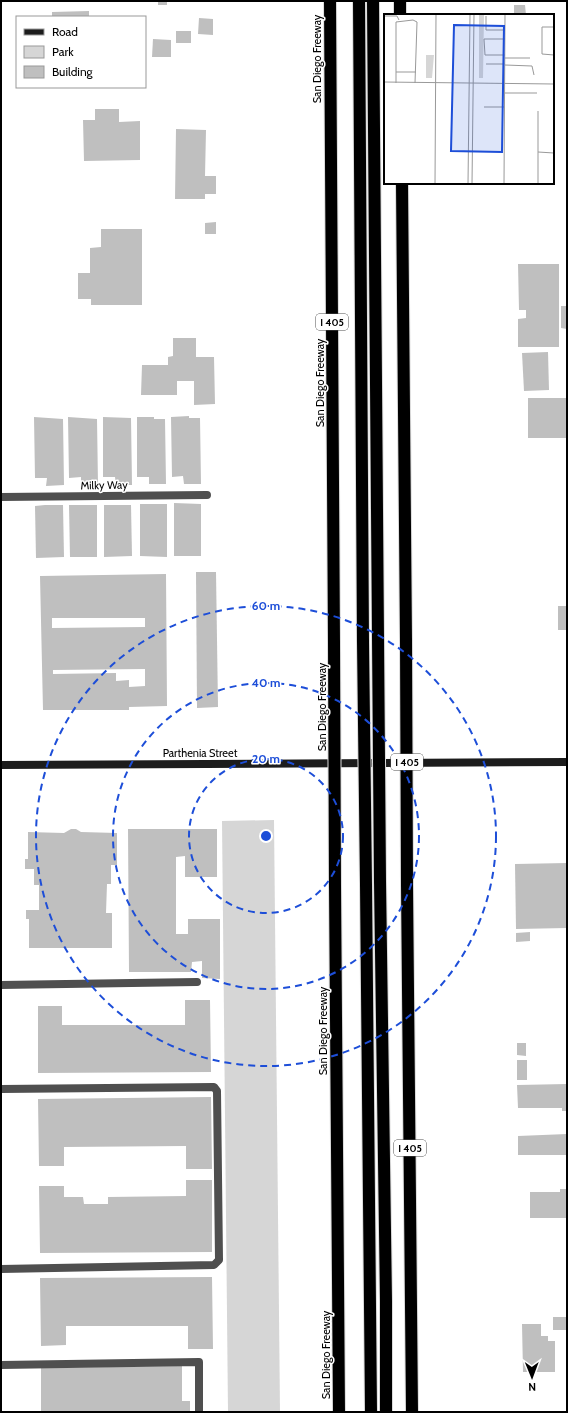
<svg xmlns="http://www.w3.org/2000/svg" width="568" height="1413" font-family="Cabin,sans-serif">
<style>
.green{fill:#d6d6d6}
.building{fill:#bfbfbf;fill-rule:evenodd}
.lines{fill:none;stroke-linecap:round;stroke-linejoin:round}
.highway-casing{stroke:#dbdbdb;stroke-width:14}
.lane{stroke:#4f4f4f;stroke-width:8}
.secondary{stroke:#1c1c1c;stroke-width:8}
.highway{stroke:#000;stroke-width:12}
.highway-bridge-casing{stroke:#dbdbdb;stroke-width:14;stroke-linecap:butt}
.highway-bridge{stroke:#000;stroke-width:12}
.ring{fill:none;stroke:#1d4ed8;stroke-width:2;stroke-dasharray:7 5}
.labels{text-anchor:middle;stroke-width:3;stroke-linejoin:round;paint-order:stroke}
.shield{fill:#fff;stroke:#4c4c4c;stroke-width:1}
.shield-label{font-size:10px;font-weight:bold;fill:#000}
.street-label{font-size:11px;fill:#000;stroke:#fff}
.inset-road{fill:none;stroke:#999;stroke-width:1}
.view{fill:#1d4ed8;fill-opacity:0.15;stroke:#1d4ed8;stroke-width:2}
.inset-edge{fill:none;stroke:#000;stroke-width:2}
.centre{fill:#1d4ed8;stroke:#fff;stroke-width:2}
.ring-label{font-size:12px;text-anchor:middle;font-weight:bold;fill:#1d4ed8;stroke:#fff;stroke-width:3;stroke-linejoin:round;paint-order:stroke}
</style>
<rect width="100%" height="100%" fill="#fff"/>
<path class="green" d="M 274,820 L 280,1412 L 228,1412 L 222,821 Z"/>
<g class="building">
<rect x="158" y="1" width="9" height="4"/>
<path d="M 514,5 L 525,5 L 526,15 L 514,15 Z"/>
<path d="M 89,11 L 89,17 L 52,17 L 52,12 Z"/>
<path d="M 199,18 L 213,19 L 213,35 L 198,34 Z"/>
<rect x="176" y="31" width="15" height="12"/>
<path d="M 153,39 L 171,40 L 171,57 L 152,57 Z"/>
<path d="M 95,109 L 119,109 L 119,122 L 140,121 L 140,160 L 84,161 L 83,120 L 95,120 Z"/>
<path d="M 176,129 L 206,130 L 205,176 L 216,176 L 216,194 L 205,194 L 205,199 L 175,199 Z"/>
<path d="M 216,222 L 216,234 L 205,234 L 205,223 Z"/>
<path d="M 101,229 L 142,229 L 142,305 L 91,305 L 91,299 L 78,299 L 78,273 L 90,273 L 90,248 L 101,247 Z"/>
<path d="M 518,264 L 559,264 L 559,347 L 518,347 L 518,319 L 526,318 L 526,310 L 519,310 Z"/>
<path d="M 561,306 L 567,306 L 567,329 L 561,328 Z"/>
<path d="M 173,338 L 196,338 L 196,357 L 214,357 L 215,404 L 194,405 L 194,381 L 177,381 L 177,395 L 141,395 L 142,365 L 168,365 L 168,357 L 173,356 Z"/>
<path d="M 548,352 L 549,390 L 524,391 L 522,353 Z"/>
<rect x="528" y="398" width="39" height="40"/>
<path d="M 189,416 L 189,418 L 200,418 L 201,484 L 184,484 L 183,476 L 172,477 L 171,417 Z"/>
<path d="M 34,417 L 63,419 L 64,485 L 46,486 L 47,478 L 35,478 Z"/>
<path d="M 68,417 L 97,419 L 98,485 L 81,485 L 81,477 L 69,478 Z"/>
<path d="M 103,417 L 131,418 L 132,485 L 116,485 L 115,477 L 103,477 Z"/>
<path d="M 137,417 L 154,417 L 154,419 L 165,419 L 166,484 L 149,484 L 149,477 L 137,477 Z"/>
<path d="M 174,503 L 201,504 L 201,556 L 174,556 Z"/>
<path d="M 140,504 L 167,504 L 167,557 L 140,556 Z"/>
<path d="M 45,505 L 63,505 L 64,557 L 36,558 L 35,506 Z"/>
<path d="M 69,505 L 97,505 L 97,557 L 70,557 Z"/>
<path d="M 104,505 L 131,505 L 132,556 L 104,557 Z"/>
<path d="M 196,572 L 216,572 L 218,707 L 197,708 Z"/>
<path d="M 166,574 L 167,706 L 129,707 L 129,710 L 43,710 L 40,576 ZM 52,618 L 145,618 L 145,627 L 52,628 ZM 145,669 L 145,686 L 129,687 L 129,680 L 116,681 L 116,673 L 53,674 L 53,670 Z"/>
<rect x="558" y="606" width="9" height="24"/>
<path d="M 71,829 L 76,829 L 81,832 L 117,833 L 117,865 L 111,865 L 111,884 L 107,884 L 106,913 L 112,913 L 112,948 L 29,948 L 29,919 L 26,919 L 26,910 L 39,910 L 39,885 L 34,885 L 34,869 L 25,869 L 25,859 L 28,859 L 28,832 L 64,833 Z"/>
<path d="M 128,829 L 217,829 L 217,877 L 185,877 L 185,856 L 176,857 L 176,934 L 188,934 L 188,919 L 220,919 L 220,979 L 202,978 L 202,961 L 192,962 L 191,972 L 129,972 Z"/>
<path d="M 567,863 L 567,928 L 516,929 L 515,864 Z"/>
<path d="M 530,932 L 530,941 L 516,942 L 516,933 Z"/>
<path d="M 185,1000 L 210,1000 L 211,1072 L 38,1073 L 38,1006 L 62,1006 L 62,1025 L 185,1025 Z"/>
<path d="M 517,1043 L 526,1043 L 526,1056 L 517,1055 Z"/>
<rect x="517" y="1060" width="10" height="20"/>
<path d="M 567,1084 L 567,1111 L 562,1111 L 562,1108 L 518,1108 L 517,1085 Z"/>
<path d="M 211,1097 L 212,1169 L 186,1169 L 186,1146 L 64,1147 L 64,1166 L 39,1166 L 38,1099 Z"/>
<path d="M 567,1134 L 567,1155 L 518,1155 L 518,1136 Z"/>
<path d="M 186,1180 L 212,1180 L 212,1252 L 40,1253 L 39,1186 L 64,1186 L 64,1197 L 83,1197 L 84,1204 L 108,1204 L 108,1197 L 186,1196 Z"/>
<path d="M 560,1189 L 566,1189 L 567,1191 L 567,1218 L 530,1218 L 530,1192 L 560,1192 Z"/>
<path d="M 212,1277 L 213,1349 L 188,1349 L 188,1326 L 66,1326 L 66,1345 L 41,1346 L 40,1278 Z"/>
<rect x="553" y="1317" width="14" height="13"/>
<path d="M 522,1324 L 541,1324 L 541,1336 L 548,1336 L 548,1341 L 555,1341 L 555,1372 L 523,1372 Z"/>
<path d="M 182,1366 L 182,1401 L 190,1401 L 190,1412 L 41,1412 L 41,1368 Z"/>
</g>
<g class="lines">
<g class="highway-casing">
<g id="highway">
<path d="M 330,1 L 334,643"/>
<path d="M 359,1 L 363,642"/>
<path d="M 373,1 L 378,637"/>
<path d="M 400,1 L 400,15"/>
<path d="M 402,183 L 406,641"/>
<path d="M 380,881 L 386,1301 L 386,1412"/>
<path d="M 366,884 L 371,1412"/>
<path d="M 407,884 L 412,1412"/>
<path d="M 335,885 L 339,1412"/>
</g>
</g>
<g class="lane">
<path d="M 1,497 L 207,495"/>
<path d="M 1,985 L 197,982"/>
<path d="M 1,1089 L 214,1087 L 217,1091 L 219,1260 L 214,1265 L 1,1269"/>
<path d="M 1,1365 L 199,1362 L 199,1412"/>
</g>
<path class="secondary" d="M 1,765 L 567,762"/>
<use href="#highway" class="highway"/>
<g class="highway-bridge-casing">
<g id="highway-bridge">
<path d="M 378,637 L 380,881"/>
<path d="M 406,641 L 407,884"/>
<path d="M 363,642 L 366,884"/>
<path d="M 334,643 L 335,885"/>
</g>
</g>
<use href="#highway-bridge" class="highway-bridge"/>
</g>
<g class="ring">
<circle cx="266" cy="836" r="77"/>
<circle cx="266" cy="836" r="153"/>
<circle cx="266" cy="836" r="230"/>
</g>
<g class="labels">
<g class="shield">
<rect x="316" y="314" width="32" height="16" rx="3"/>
<rect x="391" y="754" width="32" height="16" rx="3"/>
<rect x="394" y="1140" width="32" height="16" rx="3"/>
</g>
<g class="shield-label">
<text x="332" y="326">I 405</text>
<text x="407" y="766">I 405</text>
<text x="410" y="1152">I 405</text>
</g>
<g class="street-label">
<text transform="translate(317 59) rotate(-90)" y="4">San Diego Freeway</text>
<text transform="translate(320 383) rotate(-90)" y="4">San Diego Freeway</text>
<text transform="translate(104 485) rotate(-1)" y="4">Milky Way</text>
<text transform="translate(322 707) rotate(-90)" y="4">San Diego Freeway</text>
<text x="200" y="757">Parthenia Street</text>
<text transform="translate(323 1031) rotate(-90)" y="4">San Diego Freeway</text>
<text transform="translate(326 1355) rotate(-90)" y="4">San Diego Freeway</text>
</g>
</g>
<g transform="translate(384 14)">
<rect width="170" height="170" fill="#fff"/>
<path d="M 95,0 L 100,0 L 99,64 L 95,64 ZM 42,41 L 50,41 L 48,64 L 42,64 Z" fill="#d6d6d6"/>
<path class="inset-road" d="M 0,2 L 13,2 L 15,6M 102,2 L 102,16 L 121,16M 170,13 L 158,13 L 158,40 L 170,41M 121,41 L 101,41 L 100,25 L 121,25M 121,44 L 146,44M 102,50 L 121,50M 121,51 L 148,52 L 150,61M 12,58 L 32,58M 0,68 L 170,70M 12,69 L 12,8 L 29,6 L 33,8 L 31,69M 120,79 L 153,79M 100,93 L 120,93M 154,138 L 170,139M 51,170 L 52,0M 84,170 L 86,0M 88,170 L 90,0M 120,170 L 121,0M 154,170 L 154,97"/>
<path class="view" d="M 70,11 L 120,12 L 118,138 L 67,137 Z"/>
<rect width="170" height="170" class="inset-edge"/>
</g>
<circle cx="266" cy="836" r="6" class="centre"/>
<g class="ring-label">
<text x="266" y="610">60 m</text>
<text x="266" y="687">40 m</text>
<text x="266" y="763">20 m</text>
</g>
<rect width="568" height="1413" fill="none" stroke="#000000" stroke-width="4"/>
<rect x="16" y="16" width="130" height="72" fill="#ffffff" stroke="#999999"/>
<rect x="24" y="29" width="20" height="6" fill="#1c1c1c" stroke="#999999"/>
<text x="52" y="36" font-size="12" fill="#000000">Road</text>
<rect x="24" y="46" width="20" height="12" fill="#d6d6d6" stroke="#999999"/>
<text x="52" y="56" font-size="12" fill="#000000">Park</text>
<rect x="24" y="66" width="20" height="12" fill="#bfbfbf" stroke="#999999"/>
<text x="52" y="76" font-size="12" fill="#000000">Building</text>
<g transform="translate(532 1377) rotate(179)" stroke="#ffffff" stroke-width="3" paint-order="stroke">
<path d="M0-3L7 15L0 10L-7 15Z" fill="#000000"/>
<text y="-6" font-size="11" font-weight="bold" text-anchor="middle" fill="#000000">N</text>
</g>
</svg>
